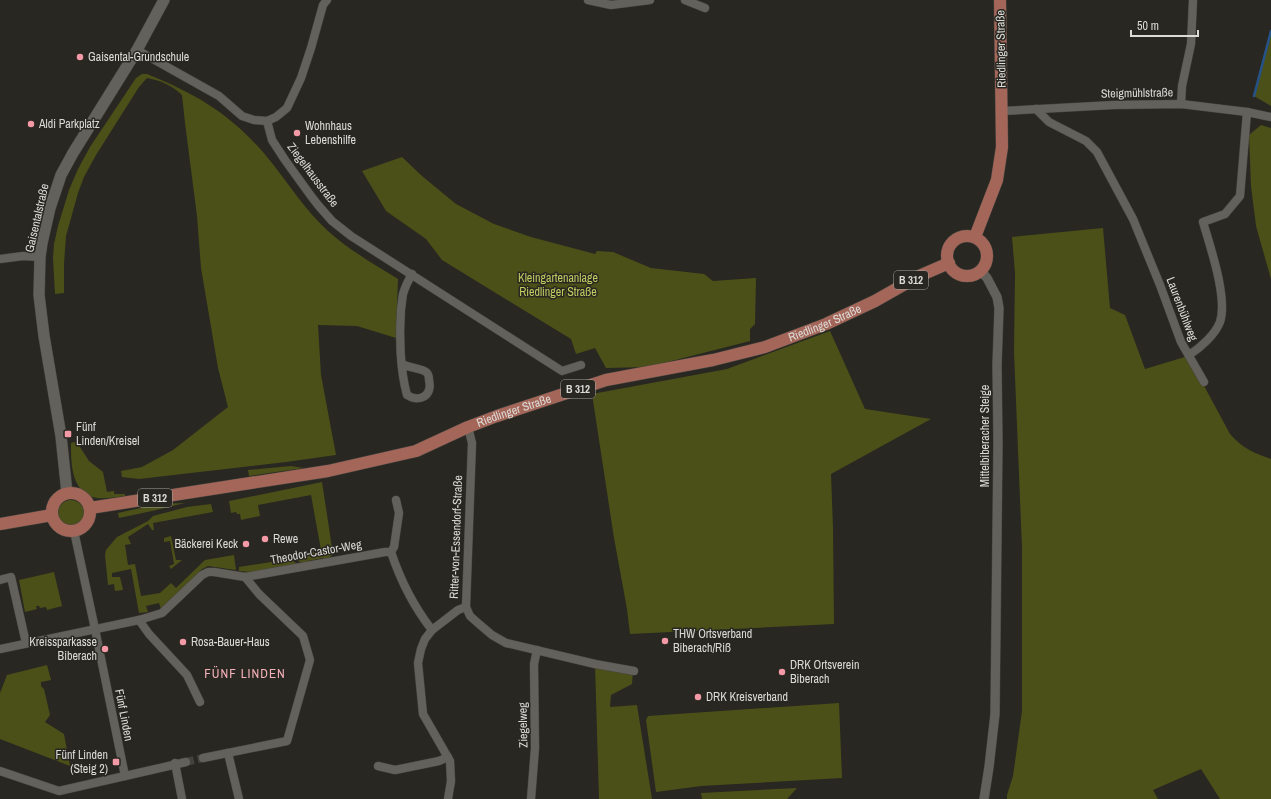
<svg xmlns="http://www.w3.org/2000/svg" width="1271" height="799" font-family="'Archivo Narrow',sans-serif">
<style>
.green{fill:#4b5018}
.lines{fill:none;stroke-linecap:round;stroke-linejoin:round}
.stream{stroke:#255288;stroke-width:2.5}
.minor-tunnel{stroke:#43423c;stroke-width:8;stroke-dasharray:8 4;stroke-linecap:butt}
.minor-casing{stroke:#464540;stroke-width:9}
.tertiary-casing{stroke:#464540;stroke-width:10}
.secondary-casing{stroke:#464540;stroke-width:12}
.primary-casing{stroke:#464540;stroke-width:13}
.minor{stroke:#63615b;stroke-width:8}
.tertiary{stroke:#63615b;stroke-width:9}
.secondary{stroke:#63615b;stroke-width:11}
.primary{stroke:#a46659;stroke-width:12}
.poi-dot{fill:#f49aa7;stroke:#282721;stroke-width:1.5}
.labels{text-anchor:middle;stroke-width:3;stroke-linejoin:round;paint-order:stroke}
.shield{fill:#282721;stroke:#a6a5a1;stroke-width:1}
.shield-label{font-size:11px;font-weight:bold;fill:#dcdbd8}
.street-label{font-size:12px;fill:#dcdbd8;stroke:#282721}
.poi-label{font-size:12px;fill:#dcdbd8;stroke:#282721;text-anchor:start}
.park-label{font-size:12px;fill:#c2cc61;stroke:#282721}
.neighbourhood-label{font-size:13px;letter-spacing:1px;fill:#f5b1b9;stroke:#282721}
</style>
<rect width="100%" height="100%" fill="#282721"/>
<g class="green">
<path d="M 1271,31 L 1271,106 L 1254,96 Z"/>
<path d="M 142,74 L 147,74 C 201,96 235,117 272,163 C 290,186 306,211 328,231 C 349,250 374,264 398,279 L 396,338 L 357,326 L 318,325 L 321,375 L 336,455 L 286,462 L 139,479 L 122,477 L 121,471 L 142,467 L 173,450 L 228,407 L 218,368 L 201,268 L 197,216 L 185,123 L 182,95 C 171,85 162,81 147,78 L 139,87 L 96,155 L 84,177 L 78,193 L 66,236 L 64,264 L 64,293 L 55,294 L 53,258 L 54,244 L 58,226 L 69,190 L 78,169 L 90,147 L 136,78 Z"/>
<path d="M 1261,125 L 1271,128 L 1271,279 L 1256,226 L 1251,186 L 1249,135 Z"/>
<path d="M 402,157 L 422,176 L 456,204 L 494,224 L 531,237 L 595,254 L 597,251 L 613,252 L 651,268 L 704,274 L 713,281 L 756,278 L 755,324 L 750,329 L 750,341 L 648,367 L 606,368 L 595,348 L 576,354 L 571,339 L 442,260 L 426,239 L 386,211 L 362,171 Z"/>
<path d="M 1103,228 L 1110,308 L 1125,315 L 1145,369 L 1188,356 L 1230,434 C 1242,448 1254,453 1271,459 L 1271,799 L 1220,799 L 1201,769 L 1153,790 L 1158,799 L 1007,799 L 1007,795 L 1013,776 L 1022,711 L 1022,548 L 1014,352 L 1015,273 L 1012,237 Z"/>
<path d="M 830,331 L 865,409 L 931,419 L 831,474 L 833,528 L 834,624 L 630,634 L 627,609 L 614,538 L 592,394 L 727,369 Z"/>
<path d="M 74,442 L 78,444 L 89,461 L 103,472 L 107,492 L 114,491 L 114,494 L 125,494 L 125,496 C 116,497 106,499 97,498 C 71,494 71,463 71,443 Z"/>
<path d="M 291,466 L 304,468 L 249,476 L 248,470 Z"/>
<path d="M 322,482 L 333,554 L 326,561 L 324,561 L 323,558 L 308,561 L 307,564 L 303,564 L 291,556 L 321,550 L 311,495 L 258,505 L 260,516 L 241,520 L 240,514 L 237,514 L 236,512 L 231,513 L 229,501 Z"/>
<circle cx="71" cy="513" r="13"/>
<path d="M 185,503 L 152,511 L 119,518 L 118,513 L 158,504 Z"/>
<path d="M 211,504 L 213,512 L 153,523 L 154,530 L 152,530 L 148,524 L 128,537 L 131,544 L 125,545 L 128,565 L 135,564 L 141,596 L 160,593 L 171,583 L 176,588 L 205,560 L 234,555 L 236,570 L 208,566 L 202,569 L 161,609 L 159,603 L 146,606 L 148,612 L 139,613 L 131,569 L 112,573 L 112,577 L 120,577 L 123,590 L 115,591 L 114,584 L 108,585 L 105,555 L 106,550 L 117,537 L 148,521 L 153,516 L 187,507 Z"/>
<path d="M 171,536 L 176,560 L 182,560 L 171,569 L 169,566 L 174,564 L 170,541 L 164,542 L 164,538 Z"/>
<path d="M 290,559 L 296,563 L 295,565 L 250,572 L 239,571 L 239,567 Z"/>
<path d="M 54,572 L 62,606 L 47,610 L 46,607 L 40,608 L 39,606 L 36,606 L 37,609 L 25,612 L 19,580 Z"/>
<path d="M 595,664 L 633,671 L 632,684 L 611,695 L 610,707 L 637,705 L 652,799 L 599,799 Z"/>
<path d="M 47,665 L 51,680 L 41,682 L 41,686 L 44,689 L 50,715 L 45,722 L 64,734 L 70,766 L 0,739 L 0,693 L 7,675 Z"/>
<path d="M 839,703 L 842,778 L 701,786 L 656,792 L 646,720 L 648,716 Z"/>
<path d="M 797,788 L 787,799 L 702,799 L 701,793 Z"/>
</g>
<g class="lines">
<path class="stream" d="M 1254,96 L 1271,31"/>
<path class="minor-tunnel" d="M 186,762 L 203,758"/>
<g class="minor-casing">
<g id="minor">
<path d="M 588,0 L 611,5 L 650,0"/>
<path d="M 685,0 L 705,8"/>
<path d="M 137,50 L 219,96 L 242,116 L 254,120 L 267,121 L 276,117 L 287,108 L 301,78 L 311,48 L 323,5 L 327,0"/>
<path d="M 1181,104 L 1182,86 L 1191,44 L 1193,0"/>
<path d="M 1036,109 L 1049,122 L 1086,141 L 1097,152 L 1133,219 L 1160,285 L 1181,342 L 1204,382"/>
<path d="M 1002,111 L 1114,105 L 1181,104 L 1247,112 L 1271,117"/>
<path d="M 267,121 L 272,140 L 285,160 L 311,196 L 318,205 L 332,221 L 351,236 L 562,371 L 581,365"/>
<path d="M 0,259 L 23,256 L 40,257"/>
<path d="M 1189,355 C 1200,348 1215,335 1220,322 C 1228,298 1210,246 1203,222 L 1225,214 L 1240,196 L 1247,112"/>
<path d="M 402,364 C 409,368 421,368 426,372 C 429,374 429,377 429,380 C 433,396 419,403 407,395 C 400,370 399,335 401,309 C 402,304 402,299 403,294 C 405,287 408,281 412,274"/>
<path d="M 468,427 L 472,443 L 466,607 L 470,616 L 479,624 L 492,635 L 506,643 L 595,664 L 634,671"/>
<path d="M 391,552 L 394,547 L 399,513 L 396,500"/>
<path d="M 245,577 L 385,552 L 391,552 C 400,579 414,607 432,630"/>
<path d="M 0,580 L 11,577 L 26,643"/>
<path d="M 139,620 L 149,634 L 187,675 L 200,702"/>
<path d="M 0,649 L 139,620 L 162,613 L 202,575 L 208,572 L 214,572 L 245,577 L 259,594 L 303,636 L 310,660 L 287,741 L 203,758"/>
<path d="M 228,753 L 239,799"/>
<path d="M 175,763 L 182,799"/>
<path d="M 378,766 L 395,770 L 439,761 L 448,757"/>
<path d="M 0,771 L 59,791 L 125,776 L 95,629 L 74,531"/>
<path d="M 125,776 L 186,762"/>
<path d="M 448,799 L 451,781 L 450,761 L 423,714 L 418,663 L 421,649 L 425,639 L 432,630 L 458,610 L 466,607"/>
<path d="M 531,799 L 535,748 L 534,664 L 537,650"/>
</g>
</g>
<g class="tertiary-casing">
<path id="tertiary" d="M 981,271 L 987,278 L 997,297 L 999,308 L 997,365 L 998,443 L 995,714 L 989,767 L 984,799"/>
</g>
<g class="secondary-casing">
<path id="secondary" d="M 67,493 L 61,436 L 44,336 L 39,295 L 40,257 L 42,243 L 50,208 L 61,175 L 73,153 L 137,50 L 164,0"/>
</g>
<g class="primary-casing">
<g id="primary">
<circle cx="967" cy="256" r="20"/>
<path d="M 975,237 L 997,180 L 1002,147 L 1000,0"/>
<circle cx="71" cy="512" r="19"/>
<path id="s1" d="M 90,508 L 328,471 L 416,451 L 468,427 L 497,416 L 606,380 L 713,360 L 765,347 L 826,324 L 875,301 L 919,276 L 949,263"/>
<path d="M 0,524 L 52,515"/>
</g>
</g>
<use href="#minor" class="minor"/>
<use href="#tertiary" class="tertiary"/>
<use href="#secondary" class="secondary"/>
<use href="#primary" class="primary"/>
</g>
<g class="poi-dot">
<circle cx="80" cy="57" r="4"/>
<circle cx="31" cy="124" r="4"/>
<circle cx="297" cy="133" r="4"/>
<rect x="64" y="430" width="8" height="8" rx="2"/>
<circle cx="265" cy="539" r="4"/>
<circle cx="246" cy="544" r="4"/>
<circle cx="665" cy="641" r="4"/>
<circle cx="183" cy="642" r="4"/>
<circle cx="105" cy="649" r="4"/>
<circle cx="782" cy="672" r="4"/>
<circle cx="698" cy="697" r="4"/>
<rect x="112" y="758" width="8" height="8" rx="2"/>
</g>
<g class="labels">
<g class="shield">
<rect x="894" y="271" width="34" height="18" rx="3"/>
<rect x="561" y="380" width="34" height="18" rx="3"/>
<rect x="138" y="489" width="34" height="18" rx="3"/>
</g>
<g class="shield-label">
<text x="911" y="284">B 312</text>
<text x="578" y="393">B 312</text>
<text x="155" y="502">B 312</text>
</g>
<g class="street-label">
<text transform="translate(1001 49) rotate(-91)" y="4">Riedlinger Straße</text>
<text transform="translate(1137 93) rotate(-1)" y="4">Steigmühlstraße</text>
<text transform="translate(313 175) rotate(53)" y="4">Ziegelhausstraße</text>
<text transform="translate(37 218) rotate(-77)" y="4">Gaisentalstraße</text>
<text transform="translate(1182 309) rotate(69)" y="4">Laurenbühlweg</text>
<text dy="4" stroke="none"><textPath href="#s1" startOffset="761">Riedlinger Straße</textPath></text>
<text dy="4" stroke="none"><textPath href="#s1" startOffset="437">Riedlinger Straße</textPath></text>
<text transform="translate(985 436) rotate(-90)" y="4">Mittelbiberacher Steige</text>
<text transform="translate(456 537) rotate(-88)" y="4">Ritter-von-Essendorf-Straße</text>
<text transform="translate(316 552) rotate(-10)" y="4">Theodor-Castor-Weg</text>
<text transform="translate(124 715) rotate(79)" y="4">Fünf Linden</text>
<text transform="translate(523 725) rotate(-91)" y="4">Ziegelweg</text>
</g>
<g class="poi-label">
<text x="88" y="61">Gaisental-Grundschule</text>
<text x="39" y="128">Aldi Parkplatz</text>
<text x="305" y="130">Wohnhaus<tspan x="305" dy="14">Lebenshilfe</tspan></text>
<text x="76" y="431">Fünf<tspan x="76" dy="14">Linden/Kreisel</tspan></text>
<text x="273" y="543">Rewe</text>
<text x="238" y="548" text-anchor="end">Bäckerei Keck</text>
<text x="673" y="638">THW Ortsverband<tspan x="673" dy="14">Biberach/Riß</tspan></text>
<text x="97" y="646" text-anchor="end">Kreissparkasse<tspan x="97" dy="14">Biberach</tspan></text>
<text x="191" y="646">Rosa-Bauer-Haus</text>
<text x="790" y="669">DRK Ortsverein<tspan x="790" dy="14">Biberach</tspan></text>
<text x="706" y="701">DRK Kreisverband</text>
<text x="108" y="759" text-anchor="end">Fünf Linden<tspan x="108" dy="14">(Steig 2)</tspan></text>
</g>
<g class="park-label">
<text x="558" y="282">Kleingartenanlage<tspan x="558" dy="14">Riedlinger Straße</tspan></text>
</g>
<g class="neighbourhood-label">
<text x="245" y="678">FÜNF LINDEN</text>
</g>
</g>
<path d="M1131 30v6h67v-6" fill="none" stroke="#dcdbd8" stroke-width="2"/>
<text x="1137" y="30" font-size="12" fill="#dcdbd8" stroke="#282721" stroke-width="3" paint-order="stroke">50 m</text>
</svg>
